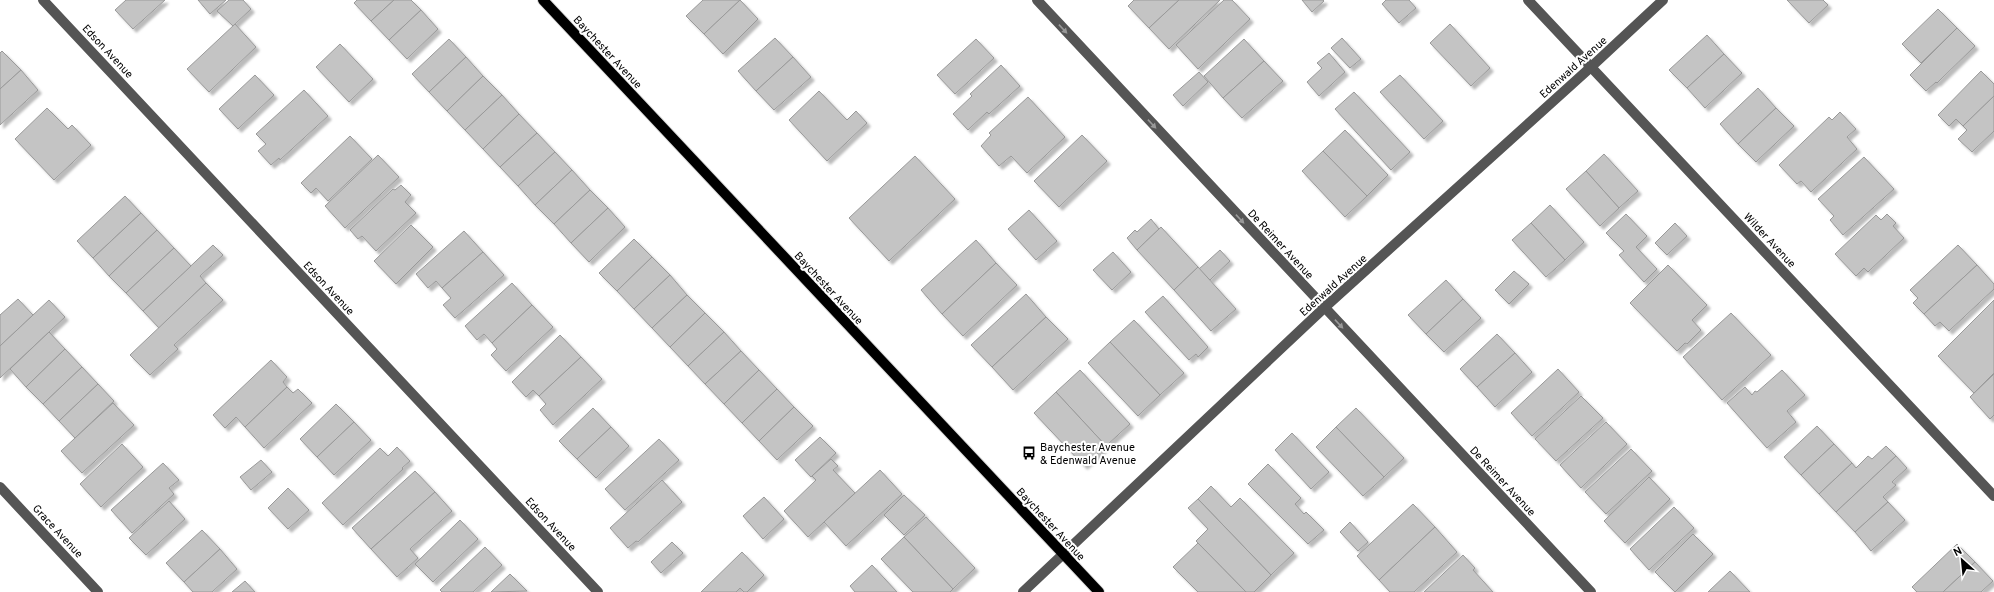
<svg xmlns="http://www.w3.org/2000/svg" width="1994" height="592" font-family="Overpass,sans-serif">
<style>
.building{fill:#c4c4c4;stroke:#999;filter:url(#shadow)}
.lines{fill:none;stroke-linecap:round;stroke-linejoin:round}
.major-casing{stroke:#dbdbdb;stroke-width:12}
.minor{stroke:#555;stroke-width:10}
.major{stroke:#000;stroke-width:10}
.oneway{fill:#999}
.labels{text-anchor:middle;stroke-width:4;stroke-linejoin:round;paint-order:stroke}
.street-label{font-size:11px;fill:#000;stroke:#fff}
.poi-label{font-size:11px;fill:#000;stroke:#fff;text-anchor:start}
</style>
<defs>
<filter id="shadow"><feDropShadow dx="3.5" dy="3.5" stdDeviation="1" flood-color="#0004"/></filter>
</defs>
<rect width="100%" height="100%" fill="#fff"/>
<g class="building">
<path d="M 126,0 L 165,0 L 133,29 L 115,10 Z"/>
<path d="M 198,0 L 226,0 L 210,14 Z"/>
<path d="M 229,0 L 243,0 L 251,9 L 233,26 L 217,11 Z"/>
<path d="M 357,0 L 394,0 L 371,21 L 354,3 Z"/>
<path d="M 394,0 L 411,0 L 421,10 L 389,40 L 371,21 Z"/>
<path d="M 703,0 L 740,0 L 704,34 L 686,16 Z"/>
<path d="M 740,0 L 758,19 L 723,54 L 704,34 Z"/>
<path d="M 1134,0 L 1179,0 L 1149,28 L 1128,6 Z"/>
<path d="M 1179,0 L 1220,0 L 1169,49 L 1149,28 Z"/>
<path d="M 1224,0 L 1232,0 L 1250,19 L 1198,69 L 1176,45 Z"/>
<path d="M 1302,0 L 1323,0 L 1324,1 L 1312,12 Z"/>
<path d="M 1386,0 L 1409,0 L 1416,8 L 1399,23 L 1382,4 Z"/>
<path d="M 1787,0 L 1823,0 L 1828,5 L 1809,23 Z"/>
<path d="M 1938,9 L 1957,28 L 1921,63 L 1902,44 Z"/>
<path d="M 421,10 L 438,29 L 407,59 L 389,40 Z"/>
<path d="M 235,24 L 256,47 L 209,92 L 187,69 Z"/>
<path d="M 1450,24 L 1490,68 L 1471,86 L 1430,43 Z"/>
<path d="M 1957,28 L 1975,46 L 1937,83 L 1936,82 L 1926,91 L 1910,75 Z"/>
<path d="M 1707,35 L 1724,54 L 1687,88 L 1669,70 Z"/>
<path d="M 775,38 L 793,57 L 756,91 L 738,71 Z"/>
<path d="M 1342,38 L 1361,59 L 1350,68 L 1331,48 Z"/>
<path d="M 449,39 L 466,57 L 429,92 L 412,74 Z"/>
<path d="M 976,39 L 994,58 L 955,94 L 937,75 Z"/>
<path d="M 1244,39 L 1264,61 L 1223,98 L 1204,76 Z"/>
<path d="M 340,44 L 373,79 L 349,102 L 316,67 Z"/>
<path d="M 2,51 L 21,70 L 0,89 L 0,53 Z"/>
<path d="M 1329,53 L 1345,72 L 1319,96 L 1307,82 L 1322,68 L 1317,63 Z"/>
<path d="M 1724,54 L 1742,73 L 1705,108 L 1687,88 Z"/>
<path d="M 466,57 L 483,76 L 447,111 L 429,92 Z"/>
<path d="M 793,57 L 811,77 L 774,110 L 756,91 Z"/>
<path d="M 1264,61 L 1283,81 L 1242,118 L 1223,98 Z"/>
<path d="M 1001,65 L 1020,86 L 989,114 L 987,112 L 968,130 L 953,114 L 972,96 L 970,94 Z"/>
<path d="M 21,70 L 38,90 L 0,125 L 0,89 Z"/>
<path d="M 1981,71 L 1994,84 L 1994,96 L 1963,126 L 1956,119 L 1949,126 L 1938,115 Z"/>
<path d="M 1199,72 L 1208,82 L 1183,106 L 1173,95 Z"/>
<path d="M 255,75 L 274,95 L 238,129 L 219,109 Z"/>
<path d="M 1400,75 L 1443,121 L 1424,139 L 1380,92 Z"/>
<path d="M 483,76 L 502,95 L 465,130 L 447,111 Z"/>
<path d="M 1758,88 L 1776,108 L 1738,144 L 1720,124 Z"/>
<path d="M 304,90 L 328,116 L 280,160 L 279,158 L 271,165 L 258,151 L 266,144 L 256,134 Z"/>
<path d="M 819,91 L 847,120 L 856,111 L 867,123 L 827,161 L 789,120 Z"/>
<path d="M 1354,92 L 1410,152 L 1391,170 L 1335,109 Z"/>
<path d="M 502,95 L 519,114 L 483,149 L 465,130 Z"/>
<path d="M 1994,96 L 1994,131 L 1972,152 L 1958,139 L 1967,130 L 1963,126 Z"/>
<path d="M 1028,97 L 1065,137 L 1027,173 L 1011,156 L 999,166 L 981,146 L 991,135 L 989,133 Z"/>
<path d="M 47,108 L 68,129 L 72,125 L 91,145 L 54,180 L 15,139 Z"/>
<path d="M 1776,108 L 1794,126 L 1756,162 L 1738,144 Z"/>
<path d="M 1840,112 L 1856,129 L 1847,137 L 1857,149 L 1811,192 L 1801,181 L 1797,184 L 1779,165 L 1829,117 L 1832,120 Z"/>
<path d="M 519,114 L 537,133 L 500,167 L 483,149 Z"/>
<path d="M 1345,130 L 1388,175 L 1367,196 L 1323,151 Z"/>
<path d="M 537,133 L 555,152 L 518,186 L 500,167 Z"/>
<path d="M 1082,135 L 1107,161 L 1059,207 L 1034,181 Z"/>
<path d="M 350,136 L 372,159 L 328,201 L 316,188 L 311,193 L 301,183 Z"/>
<path d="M 1323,151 L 1367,196 L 1345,217 L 1302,171 Z"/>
<path d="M 555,152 L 572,170 L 535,205 L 518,186 Z"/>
<path d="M 1604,154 L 1638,191 L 1619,208 L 1586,171 Z"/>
<path d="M 378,155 L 399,177 L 345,228 L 325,206 Z"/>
<path d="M 915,156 L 955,199 L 889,261 L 849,218 Z"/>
<path d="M 1864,157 L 1894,189 L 1843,235 L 1830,220 L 1834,216 L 1818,199 Z"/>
<path d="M 572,170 L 590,190 L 554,224 L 535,205 Z"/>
<path d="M 1586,171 L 1619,208 L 1600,226 L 1566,189 Z"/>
<path d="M 401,185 L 411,195 L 405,202 L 416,213 L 376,251 L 362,236 L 358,239 L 350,230 L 393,189 L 395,190 Z"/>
<path d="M 590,190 L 608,208 L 571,243 L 554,224 Z"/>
<path d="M 125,196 L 141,213 L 93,258 L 77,241 Z"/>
<path d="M 1550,205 L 1584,242 L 1565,260 L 1531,223 Z"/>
<path d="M 608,208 L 625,227 L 589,262 L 571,243 Z"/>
<path d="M 1029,210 L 1057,241 L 1036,260 L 1008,229 Z"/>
<path d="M 141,213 L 157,230 L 109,276 L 93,258 Z"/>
<path d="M 1626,214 L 1647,236 L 1636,247 L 1657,269 L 1644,282 L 1619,255 L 1624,251 L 1606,233 Z"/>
<path d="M 1887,214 L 1896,223 L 1893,226 L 1904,238 L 1868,272 L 1864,268 L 1856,276 L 1835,254 L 1876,215 L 1881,220 Z"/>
<path d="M 1151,219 L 1159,229 L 1137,250 L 1127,238 L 1135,230 L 1137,232 Z"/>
<path d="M 1531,223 L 1565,260 L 1546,277 L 1512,240 Z"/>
<path d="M 1675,223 L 1687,236 L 1667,255 L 1655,243 Z"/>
<path d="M 411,225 L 433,247 L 396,284 L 374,261 Z"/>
<path d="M 1161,227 L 1198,267 L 1174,290 L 1137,250 Z"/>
<path d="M 157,230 L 174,248 L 126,293 L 109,276 Z"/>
<path d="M 464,231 L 483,252 L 442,288 L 436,281 L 428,288 L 416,274 Z"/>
<path d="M 634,239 L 652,257 L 617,291 L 599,273 Z"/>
<path d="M 976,240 L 996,263 L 942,314 L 921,290 Z"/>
<path d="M 213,245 L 223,255 L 200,276 L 206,283 L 159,328 L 143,311 Z"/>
<path d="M 1958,245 L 1977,265 L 1924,314 L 1913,303 L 1918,298 L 1910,290 Z"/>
<path d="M 174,248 L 191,266 L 143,311 L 126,293 Z"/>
<path d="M 1220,250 L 1230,261 L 1210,280 L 1199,269 Z"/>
<path d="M 483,252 L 504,275 L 455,318 L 443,305 L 451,298 L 442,288 Z"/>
<path d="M 1113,252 L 1131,272 L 1112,290 L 1093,270 Z"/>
<path d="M 652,257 L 670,275 L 634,309 L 617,291 Z"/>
<path d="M 996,263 L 1017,285 L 963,336 L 942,314 Z"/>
<path d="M 1668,265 L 1707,305 L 1692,320 L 1701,330 L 1687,344 L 1685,343 L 1677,351 L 1630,303 Z"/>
<path d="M 1977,265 L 1994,284 L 1994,289 L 1949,331 L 1940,322 L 1935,326 L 1924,314 Z"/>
<path d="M 1198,267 L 1236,309 L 1211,331 L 1174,290 Z"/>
<path d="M 1514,271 L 1529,284 L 1509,304 L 1495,290 Z"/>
<path d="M 670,275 L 687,295 L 652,328 L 634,309 Z"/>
<path d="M 1446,280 L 1463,299 L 1426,334 L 1408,315 Z"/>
<path d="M 206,283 L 223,300 L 174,345 L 178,349 L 150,375 L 130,355 Z"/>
<path d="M 512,283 L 532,305 L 492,343 L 484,334 L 477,340 L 465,326 Z"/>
<path d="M 1026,294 L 1046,317 L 992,367 L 971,345 Z"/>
<path d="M 687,295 L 705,313 L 670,347 L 652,328 Z"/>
<path d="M 1163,296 L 1208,347 L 1198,357 L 1196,354 L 1189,360 L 1145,312 Z"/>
<path d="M 18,299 L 33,315 L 0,346 L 0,315 Z"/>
<path d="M 1463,299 L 1481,318 L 1444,352 L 1426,334 Z"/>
<path d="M 49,300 L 65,317 L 0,378 L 0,346 Z"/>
<path d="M 1994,300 L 1994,373 L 1974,393 L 1938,356 Z"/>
<path d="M 532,305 L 553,327 L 506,371 L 491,355 L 497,349 L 492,343 Z"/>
<path d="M 705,313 L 724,332 L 688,366 L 670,347 Z"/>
<path d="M 1731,313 L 1771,355 L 1722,400 L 1683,357 Z"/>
<path d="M 1046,317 L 1068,339 L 1013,390 L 992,367 Z"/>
<path d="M 1134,320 L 1184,373 L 1160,395 L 1110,342 Z"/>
<path d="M 49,332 L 65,349 L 26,387 L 10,369 Z"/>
<path d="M 724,332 L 741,351 L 705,384 L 688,366 Z"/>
<path d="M 1497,334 L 1515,353 L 1477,387 L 1460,369 Z"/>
<path d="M 560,335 L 581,357 L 539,396 L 533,390 L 526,397 L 512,382 Z"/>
<path d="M 1110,342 L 1160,395 L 1138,416 L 1088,363 Z"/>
<path d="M 65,349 L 82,367 L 43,404 L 26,387 Z"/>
<path d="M 741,351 L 759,370 L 724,404 L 705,384 Z"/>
<path d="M 1515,353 L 1532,372 L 1495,407 L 1477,387 Z"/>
<path d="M 581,357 L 602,379 L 553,425 L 540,410 L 546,404 L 539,396 Z"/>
<path d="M 271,360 L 287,377 L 283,382 L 287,387 L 245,427 L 236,417 L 225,428 L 213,415 Z"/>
<path d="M 82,367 L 98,384 L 59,421 L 43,404 Z"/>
<path d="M 1558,369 L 1579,392 L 1532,436 L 1511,413 Z"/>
<path d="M 759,370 L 777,389 L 742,423 L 724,404 Z"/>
<path d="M 1080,370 L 1130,424 L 1106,446 L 1056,392 Z"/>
<path d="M 1782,370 L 1805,395 L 1787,411 L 1796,422 L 1767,448 L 1727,403 L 1745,387 L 1752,395 L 1755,391 L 1757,392 Z"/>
<path d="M 1994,374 L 1994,415 L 1990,419 L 1970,397 Z"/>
<path d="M 98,384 L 114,401 L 75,438 L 59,421 Z"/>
<path d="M 287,387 L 293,393 L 298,389 L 312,403 L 264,448 L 245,427 Z"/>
<path d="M 777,389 L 794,407 L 759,441 L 742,423 Z"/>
<path d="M 1056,392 L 1106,446 L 1084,466 L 1034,413 Z"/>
<path d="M 1581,396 L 1603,418 L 1556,461 L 1535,439 Z"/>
<path d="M 113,403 L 134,425 L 82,473 L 61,451 Z"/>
<path d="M 336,404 L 354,422 L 317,457 L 300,439 Z"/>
<path d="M 794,407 L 813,426 L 777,460 L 759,441 Z"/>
<path d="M 593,408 L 611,427 L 577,459 L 559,441 Z"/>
<path d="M 1356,408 L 1404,458 L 1384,477 L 1336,427 Z"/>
<path d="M 354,422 L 371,440 L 334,475 L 317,457 Z"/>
<path d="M 1606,422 L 1627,444 L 1581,488 L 1560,465 Z"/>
<path d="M 1817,426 L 1834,444 L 1801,475 L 1784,457 Z"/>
<path d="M 611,427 L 629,446 L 596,478 L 577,459 Z"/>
<path d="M 1336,427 L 1384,477 L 1363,496 L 1316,447 Z"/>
<path d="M 1292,433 L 1329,472 L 1311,489 L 1275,450 Z"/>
<path d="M 820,437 L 836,453 L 811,477 L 795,460 Z"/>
<path d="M 659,439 L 679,460 L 625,510 L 605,489 Z"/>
<path d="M 122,444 L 143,467 L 101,507 L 80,484 Z"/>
<path d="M 1834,444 L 1852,463 L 1819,494 L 1801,475 Z"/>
<path d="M 1886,446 L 1896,456 L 1836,512 L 1819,494 L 1852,463 L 1856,468 L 1868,456 L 1872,459 Z"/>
<path d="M 397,447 L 410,461 L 402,468 L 403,469 L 343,525 L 322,503 L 380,448 L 388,456 Z"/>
<path d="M 1631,449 L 1652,471 L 1606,514 L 1585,492 Z"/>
<path d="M 1896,456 L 1907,468 L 1892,482 L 1896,485 L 1883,497 L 1888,502 L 1855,532 L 1836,512 Z"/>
<path d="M 831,459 L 838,466 L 833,470 L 855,493 L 808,537 L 784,511 L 816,480 L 812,476 Z"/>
<path d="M 261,460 L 272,472 L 251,490 L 240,477 Z"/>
<path d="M 163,463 L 179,480 L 169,488 L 174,494 L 132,533 L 111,510 Z"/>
<path d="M 1268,464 L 1301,498 L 1295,504 L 1304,514 L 1306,512 L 1324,530 L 1308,544 L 1248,484 Z"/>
<path d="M 880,470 L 902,494 L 846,546 L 824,522 Z"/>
<path d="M 415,471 L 435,492 L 371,549 L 352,528 Z"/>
<path d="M 1649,477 L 1670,499 L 1625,543 L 1604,521 Z"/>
<path d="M 662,480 L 682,502 L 638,542 L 636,541 L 628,548 L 610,528 Z"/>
<path d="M 1211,486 L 1231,507 L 1240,498 L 1294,553 L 1271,575 L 1198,499 Z"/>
<path d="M 288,488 L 309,510 L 288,529 L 268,508 Z"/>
<path d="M 435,492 L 452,511 L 410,549 L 418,558 L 397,577 L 371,549 Z"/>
<path d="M 904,495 L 925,515 L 904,535 L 884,515 Z"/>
<path d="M 764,497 L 784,519 L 763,539 L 743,516 Z"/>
<path d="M 1198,499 L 1271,575 L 1254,592 L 1246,592 L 1196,541 L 1208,529 L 1188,508 Z"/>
<path d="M 169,501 L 185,519 L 146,555 L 129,538 Z"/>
<path d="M 1888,502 L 1905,520 L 1871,551 L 1855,532 Z"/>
<path d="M 1413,504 L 1435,527 L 1379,580 L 1357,556 Z"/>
<path d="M 1674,507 L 1694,528 L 1649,570 L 1630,549 Z"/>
<path d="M 926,517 L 975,568 L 953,589 L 904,537 Z"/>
<path d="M 460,520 L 478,539 L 433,582 L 415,564 Z"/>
<path d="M 1350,522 L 1368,542 L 1358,551 L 1340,532 Z"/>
<path d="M 1435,527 L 1457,552 L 1414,592 L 1390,592 L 1379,580 Z"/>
<path d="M 202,530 L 220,549 L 184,582 L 166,563 Z"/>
<path d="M 1693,534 L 1713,554 L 1675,592 L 1655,572 Z"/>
<path d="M 904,537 L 953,589 L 950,592 L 913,592 L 881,559 Z"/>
<path d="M 672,542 L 683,553 L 661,573 L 651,562 Z"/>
<path d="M 1198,543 L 1246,592 L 1198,592 L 1173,567 Z"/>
<path d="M 1957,544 L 1975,562 L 1943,592 L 1917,592 L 1912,587 Z"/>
<path d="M 485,547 L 502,565 L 473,592 L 442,592 L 440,590 Z"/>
<path d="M 220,549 L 237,569 L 212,592 L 193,592 L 184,582 Z"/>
<path d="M 742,552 L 764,575 L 747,592 L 744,592 L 740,588 L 736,592 L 701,592 Z"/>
<path d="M 1463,555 L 1475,568 L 1473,570 L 1493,592 L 1424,592 Z"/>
<path d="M 1975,562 L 1993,581 L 1981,592 L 1943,592 Z"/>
<path d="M 872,565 L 897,592 L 855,592 L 850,586 Z"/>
<path d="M 1730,571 L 1750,592 L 1708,592 Z"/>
<path d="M 510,574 L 527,591 L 491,592 Z"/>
<path d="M 245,581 L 255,592 L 232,592 Z"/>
</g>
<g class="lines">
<g class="major-casing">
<path id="major" d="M 543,0 L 1099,592"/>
</g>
<g class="minor">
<path d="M 43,0 L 598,592"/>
<path d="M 1037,0 L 1591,592"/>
<path d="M 1528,0 L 1994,496"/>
<path d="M 0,487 L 98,592"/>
<path d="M 1023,592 L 1324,308 L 1591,67 L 1663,0"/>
</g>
<use href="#major" class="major"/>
</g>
<defs><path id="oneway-solid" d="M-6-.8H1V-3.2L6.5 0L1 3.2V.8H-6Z"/></defs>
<g class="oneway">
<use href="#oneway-solid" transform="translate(1063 29) rotate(47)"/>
<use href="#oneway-solid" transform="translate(1152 124) rotate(47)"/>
<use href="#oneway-solid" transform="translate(1240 219) rotate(47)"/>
<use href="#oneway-solid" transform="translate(1339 324) rotate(47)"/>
</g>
<defs>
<g id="bus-bare" transform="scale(1.08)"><path d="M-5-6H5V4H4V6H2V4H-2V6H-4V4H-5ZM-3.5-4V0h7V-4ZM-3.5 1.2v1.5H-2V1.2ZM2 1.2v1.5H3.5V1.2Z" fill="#000" stroke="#fff" stroke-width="2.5" paint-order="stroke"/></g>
</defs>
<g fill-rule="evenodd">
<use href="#bus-bare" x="1029" y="453"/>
</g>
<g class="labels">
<g class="street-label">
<text transform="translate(108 51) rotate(47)" y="4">Edson Avenue</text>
<text transform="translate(608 52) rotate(47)" y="4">Baychester Avenue</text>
<text transform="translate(1573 67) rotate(-42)" y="4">Edenwald Avenue</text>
<text transform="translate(1770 240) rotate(47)" y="4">Wilder Avenue</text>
<text transform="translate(1281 244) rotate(47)" y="4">De Reimer Avenue</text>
<text transform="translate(1333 285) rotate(-42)" y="4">Edenwald Avenue</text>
<text transform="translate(329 288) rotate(47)" y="4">Edson Avenue</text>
<text transform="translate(829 288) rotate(47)" y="4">Baychester Avenue</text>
<text transform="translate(1503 481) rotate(47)" y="4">De Reimer Avenue</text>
<text transform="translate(551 524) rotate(47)" y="4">Edson Avenue</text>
<text transform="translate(1051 524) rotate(47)" y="4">Baychester Avenue</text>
<text transform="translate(58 531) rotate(47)" y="4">Grace Avenue</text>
</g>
<g class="poi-label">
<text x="1040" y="451">Baychester Avenue<tspan x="1040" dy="13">&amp; Edenwald Avenue</tspan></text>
</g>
</g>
<g transform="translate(1962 560) rotate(333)" stroke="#ffffff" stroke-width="3" paint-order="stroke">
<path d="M0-3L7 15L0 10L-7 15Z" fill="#000000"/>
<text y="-6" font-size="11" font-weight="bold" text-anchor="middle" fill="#000000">N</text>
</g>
</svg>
